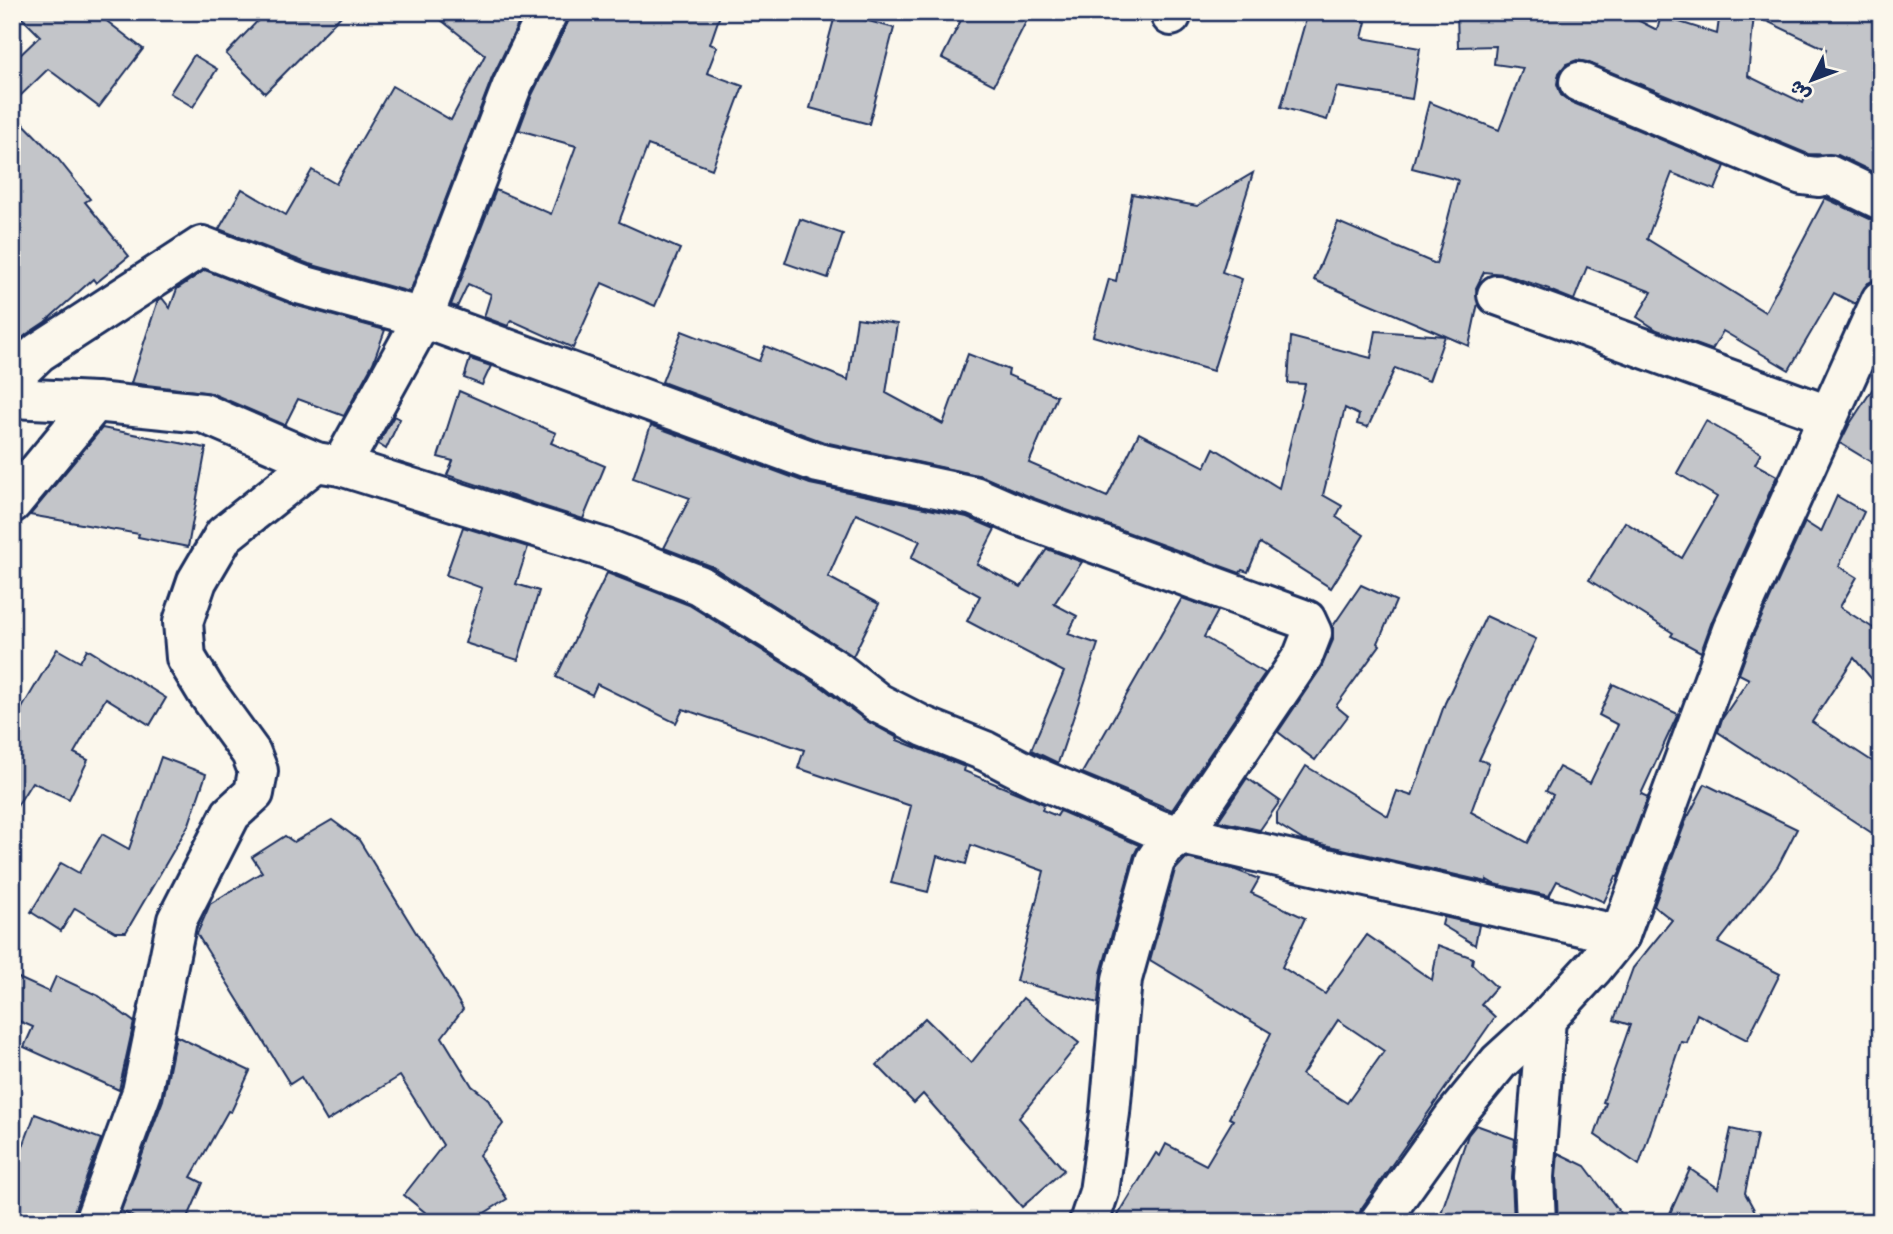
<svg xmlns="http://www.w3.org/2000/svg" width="1893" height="1234" font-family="Sriracha,'Playpen Sans Arabic',sans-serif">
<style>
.building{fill:#c3c5c9;stroke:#1b2f5e;stroke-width:2;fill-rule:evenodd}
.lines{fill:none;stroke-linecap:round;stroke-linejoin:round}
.minor-casing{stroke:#1b2f5e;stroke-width:44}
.minor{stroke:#fbf7ec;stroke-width:38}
</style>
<rect width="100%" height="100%" fill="#fbf7ec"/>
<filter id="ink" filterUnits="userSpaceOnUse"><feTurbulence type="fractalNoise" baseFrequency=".0143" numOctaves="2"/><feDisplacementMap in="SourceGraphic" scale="14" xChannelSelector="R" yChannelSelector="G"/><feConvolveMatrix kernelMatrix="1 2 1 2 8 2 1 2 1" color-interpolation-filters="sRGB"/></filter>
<g filter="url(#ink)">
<g class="building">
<path d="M 16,12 L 95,12 L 143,49 L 99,107 L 48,69 L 12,104 L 12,63 L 40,36 Z"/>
<path d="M 266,12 L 345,12 L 265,93 L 226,54 Z"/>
<path d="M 431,12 L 524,12 L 492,78 L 410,292 L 309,264 L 219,229 L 242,189 L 286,215 L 312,170 L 336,184 L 392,86 L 451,120 L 485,55 Z"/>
<path d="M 570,12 L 721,12 L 710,44 L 717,47 L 707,73 L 743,86 L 712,169 L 648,145 L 619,222 L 680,249 L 655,306 L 602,283 L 573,348 L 511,320 L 508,326 L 484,317 L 491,294 L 468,284 L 457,307 L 451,305 L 496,190 L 551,214 L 576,146 L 519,130 L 532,95 L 568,22 Z"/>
<path d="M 836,12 L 894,28 L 869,124 L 810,108 Z"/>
<path d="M 965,12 L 1031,12 L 994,85 L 942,58 Z"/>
<path d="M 1308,12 L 1333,12 L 1366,22 L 1362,38 L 1420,48 L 1412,99 L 1337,87 L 1327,120 L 1281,107 Z"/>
<path d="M 1457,12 L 1622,12 L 1657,30 L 1661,16 L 1717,34 L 1720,12 L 1881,12 L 1881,176 L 1838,155 L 1808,154 L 1587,62 L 1577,60 L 1566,64 L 1559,73 L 1557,84 L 1561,95 L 1571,102 L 1725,166 L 1715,190 L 1672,173 L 1647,239 L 1765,312 L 1825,198 L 1872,220 L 1881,222 L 1881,278 L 1868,283 L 1855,304 L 1834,293 L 1789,370 L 1723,331 L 1712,350 L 1657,330 L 1637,317 L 1652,292 L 1587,267 L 1574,300 L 1549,290 L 1549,289 L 1504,274 L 1484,272 L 1476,288 L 1478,303 L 1469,346 L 1314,280 L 1338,222 L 1436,264 L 1458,180 L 1412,168 L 1429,102 L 1499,130 L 1523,68 L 1494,64 L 1496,46 L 1458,47 ZM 1754,15 L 1826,49 L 1803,103 L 1748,76 Z"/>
<path d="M 194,55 L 217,69 L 193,107 L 170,93 Z"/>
<path d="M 12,112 L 58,159 L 90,199 L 85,202 L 129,256 L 96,283 L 93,279 L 45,322 L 27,334 L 12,347 Z"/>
<path d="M 1253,173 L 1222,272 L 1242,279 L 1213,371 L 1093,336 L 1109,279 L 1116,281 L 1132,194 L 1197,206 Z"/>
<path d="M 800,219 L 843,234 L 828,278 L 785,263 Z"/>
<path d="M 205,270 L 294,305 L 385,330 L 373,363 L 344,416 L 298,399 L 285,425 L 211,393 L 131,383 L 158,300 L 162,298 L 170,308 L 177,289 Z"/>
<path d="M 857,318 L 897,324 L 886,393 L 943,424 L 968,354 L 1009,370 L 1008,375 L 1057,396 L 1029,463 L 1107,497 L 1139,433 L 1205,467 L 1214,448 L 1279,488 L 1305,384 L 1288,383 L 1291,337 L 1371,358 L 1376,331 L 1445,336 L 1429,381 L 1395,368 L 1368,427 L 1357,424 L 1359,415 L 1345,408 L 1323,495 L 1342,506 L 1336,517 L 1364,535 L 1331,588 L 1260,543 L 1248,572 L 1242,570 L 1240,573 L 1028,496 L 982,476 L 824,442 L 662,382 L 682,331 L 759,361 L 765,346 L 848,380 Z"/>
<path d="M 470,359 L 491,366 L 482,385 L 464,378 Z"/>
<path d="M 1881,376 L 1881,468 L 1840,443 L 1849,425 Z"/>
<path d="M 459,391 L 556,433 L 551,443 L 605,466 L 583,519 L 447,475 L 453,461 L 438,457 Z"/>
<path d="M 394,416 L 400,419 L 386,449 L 378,444 Z"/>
<path d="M 1706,421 L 1761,453 L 1755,464 L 1777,476 L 1712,621 L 1701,652 L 1671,636 L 1673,633 L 1589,580 L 1625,522 L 1682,558 L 1717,497 L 1677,473 Z"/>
<path d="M 651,425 L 810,484 L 967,517 L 995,529 L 977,564 L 1021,587 L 1047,549 L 1082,562 L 1054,604 L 1077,616 L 1068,634 L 1098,644 L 1058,763 L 1031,750 L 1064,672 L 967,621 L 980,596 L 911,558 L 920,541 L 856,514 L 828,577 L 879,604 L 853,656 L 711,566 L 664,548 L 690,498 L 633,478 Z"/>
<path d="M 102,428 L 206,448 L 188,547 L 138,537 L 139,534 L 30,515 Z"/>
<path d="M 1837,496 L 1864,512 L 1839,566 L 1857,577 L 1840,607 L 1881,633 L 1881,690 L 1854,658 L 1812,722 L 1881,767 L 1881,839 L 1718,732 L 1722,719 L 1749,679 L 1739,674 L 1752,638 L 1805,522 L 1821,532 Z"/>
<path d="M 463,527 L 528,547 L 516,584 L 539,591 L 518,660 L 465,643 L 482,588 L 446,575 Z"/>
<path d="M 607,573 L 689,605 L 823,688 L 865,720 L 898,738 L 897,740 L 965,767 L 964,771 L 1044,804 L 1042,810 L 1057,816 L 1060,811 L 1139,845 L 1134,855 L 1101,973 L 1098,1003 L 1016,981 L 1044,871 L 971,845 L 966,864 L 937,856 L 928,892 L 891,883 L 911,806 L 798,768 L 804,750 L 683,709 L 676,723 L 597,684 L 592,695 L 556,677 Z"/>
<path d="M 1361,585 L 1396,601 L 1378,643 L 1380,645 L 1336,706 L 1348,716 L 1315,760 L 1278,732 L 1321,668 L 1333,640 L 1333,626 Z"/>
<path d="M 1182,598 L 1218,611 L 1204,637 L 1265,673 L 1172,810 L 1082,773 Z"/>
<path d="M 1486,616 L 1536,639 L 1479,760 L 1489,763 L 1471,812 L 1528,843 L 1553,795 L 1546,791 L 1559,767 L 1590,783 L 1618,725 L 1599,715 L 1613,684 L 1678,714 L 1641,794 L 1648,797 L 1618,877 L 1616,876 L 1604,902 L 1557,881 L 1549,896 L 1494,884 L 1487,880 L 1487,882 L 1303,840 L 1277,824 L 1277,813 L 1306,766 L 1388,816 L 1397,791 L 1412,796 L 1445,703 Z"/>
<path d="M 57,649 L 80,662 L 87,649 L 166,698 L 150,725 L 106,698 L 74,753 L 88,760 L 69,799 L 32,782 L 12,814 L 12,725 Z"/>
<path d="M 161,757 L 206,774 L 189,824 L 126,932 L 115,932 L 75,908 L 61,931 L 31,912 L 61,863 L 79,873 L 102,834 L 129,849 Z"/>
<path d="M 1247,778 L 1280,801 L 1260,830 L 1218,821 Z"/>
<path d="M 1705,784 L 1797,829 L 1778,866 L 1718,943 L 1780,974 L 1747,1040 L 1697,1014 L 1687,1043 L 1681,1042 L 1639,1165 L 1595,1135 L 1606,1103 L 1603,1102 L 1630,1025 L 1614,1020 L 1633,968 L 1672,920 L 1654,906 L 1688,815 L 1689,815 Z"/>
<path d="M 332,820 L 359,840 L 463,1009 L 442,1037 L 472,1086 L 487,1098 L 503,1124 L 479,1155 L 507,1199 L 470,1222 L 437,1222 L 404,1195 L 443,1145 L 400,1076 L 327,1121 L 301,1077 L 290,1084 L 197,934 L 210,904 L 262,872 L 252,857 L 285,836 L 294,842 Z"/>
<path d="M 1186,858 L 1233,869 L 1259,879 L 1251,893 L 1305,918 L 1282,967 L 1325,994 L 1367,935 L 1432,980 L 1438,945 L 1473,958 L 1472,964 L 1496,987 L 1481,1004 L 1495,1017 L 1361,1209 L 1357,1222 L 1114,1222 L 1156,1153 L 1160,1156 L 1166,1144 L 1206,1165 L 1233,1120 L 1229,1118 L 1271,1033 L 1150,960 L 1175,870 ZM 1338,1020 L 1384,1051 L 1347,1103 L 1302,1075 Z"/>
<path d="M 1444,917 L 1479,925 L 1475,945 L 1442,925 Z"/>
<path d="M 12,975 L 49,992 L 56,976 L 99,996 L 134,1022 L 119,1090 L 24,1047 L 33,1027 L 12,1018 Z"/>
<path d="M 1023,998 L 1079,1043 L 1019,1118 L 1064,1170 L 1022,1207 L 923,1094 L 914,1103 L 877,1065 L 925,1018 L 971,1063 Z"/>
<path d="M 176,1036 L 250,1071 L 231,1112 L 228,1111 L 191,1177 L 203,1183 L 186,1222 L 143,1222 L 121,1211 L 163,1100 Z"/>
<path d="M 35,1114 L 101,1139 L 70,1222 L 12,1222 L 12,1176 Z"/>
<path d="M 1476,1125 L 1515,1139 L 1512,1178 L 1514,1222 L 1438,1222 L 1468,1135 Z"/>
<path d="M 1731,1129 L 1757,1135 L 1745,1193 L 1757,1215 L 1768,1222 L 1666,1222 L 1690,1169 L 1718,1188 Z"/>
<path d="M 1558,1153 L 1585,1166 L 1627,1222 L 1558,1222 L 1556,1177 Z"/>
</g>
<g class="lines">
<g class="minor-casing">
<g id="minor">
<path d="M 1171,16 L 1171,12"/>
<path d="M 1579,82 L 1802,175 L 1818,177 L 1829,175 L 1881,200"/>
<path d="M 1497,295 L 1828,415"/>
<path d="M 12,378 L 39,352 L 202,246 L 302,285 L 423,318 L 818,463 L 974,496 L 1020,516 L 1306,620 L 1312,633 L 1303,656 L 1182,835 L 1165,846 L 1155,861 L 1122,979 L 1110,1113 L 1099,1192 L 1089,1222"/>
<path d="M 12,398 L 95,402 L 203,413 L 316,462 L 341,466 L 607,549 L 699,585 L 836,670 L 878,703 L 925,727 L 985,751 L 1033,776 L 1160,830 L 1620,935"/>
<path d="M 341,466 L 423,318 L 512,86 L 548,12"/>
<path d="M 12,503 L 95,402"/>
<path d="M 94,1222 L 142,1092 L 177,920 L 231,814 L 254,793 L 258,771 L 251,753 L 206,691 L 186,658 L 183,622 L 197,581 L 224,535 L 316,462"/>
<path d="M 1379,1222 L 1454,1117 L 1499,1062 L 1546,1019 L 1594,967 L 1620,935 L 1732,630 L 1881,300"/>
<path d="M 1536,1222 L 1534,1177 L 1546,1019"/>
</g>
</g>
<use href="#minor" class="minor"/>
</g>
</g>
<rect width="1893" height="1234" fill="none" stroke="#fbf7ec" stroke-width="42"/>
<rect x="21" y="21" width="1851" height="1192" fill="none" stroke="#1b2f5e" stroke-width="2.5" filter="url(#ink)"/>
<g transform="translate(1812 80) rotate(228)" stroke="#fbf7ec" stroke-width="5" paint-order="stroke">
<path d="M0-5L12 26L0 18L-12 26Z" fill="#1b2f5e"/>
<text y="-10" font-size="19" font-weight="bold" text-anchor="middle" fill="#1b2f5e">ش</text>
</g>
</svg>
